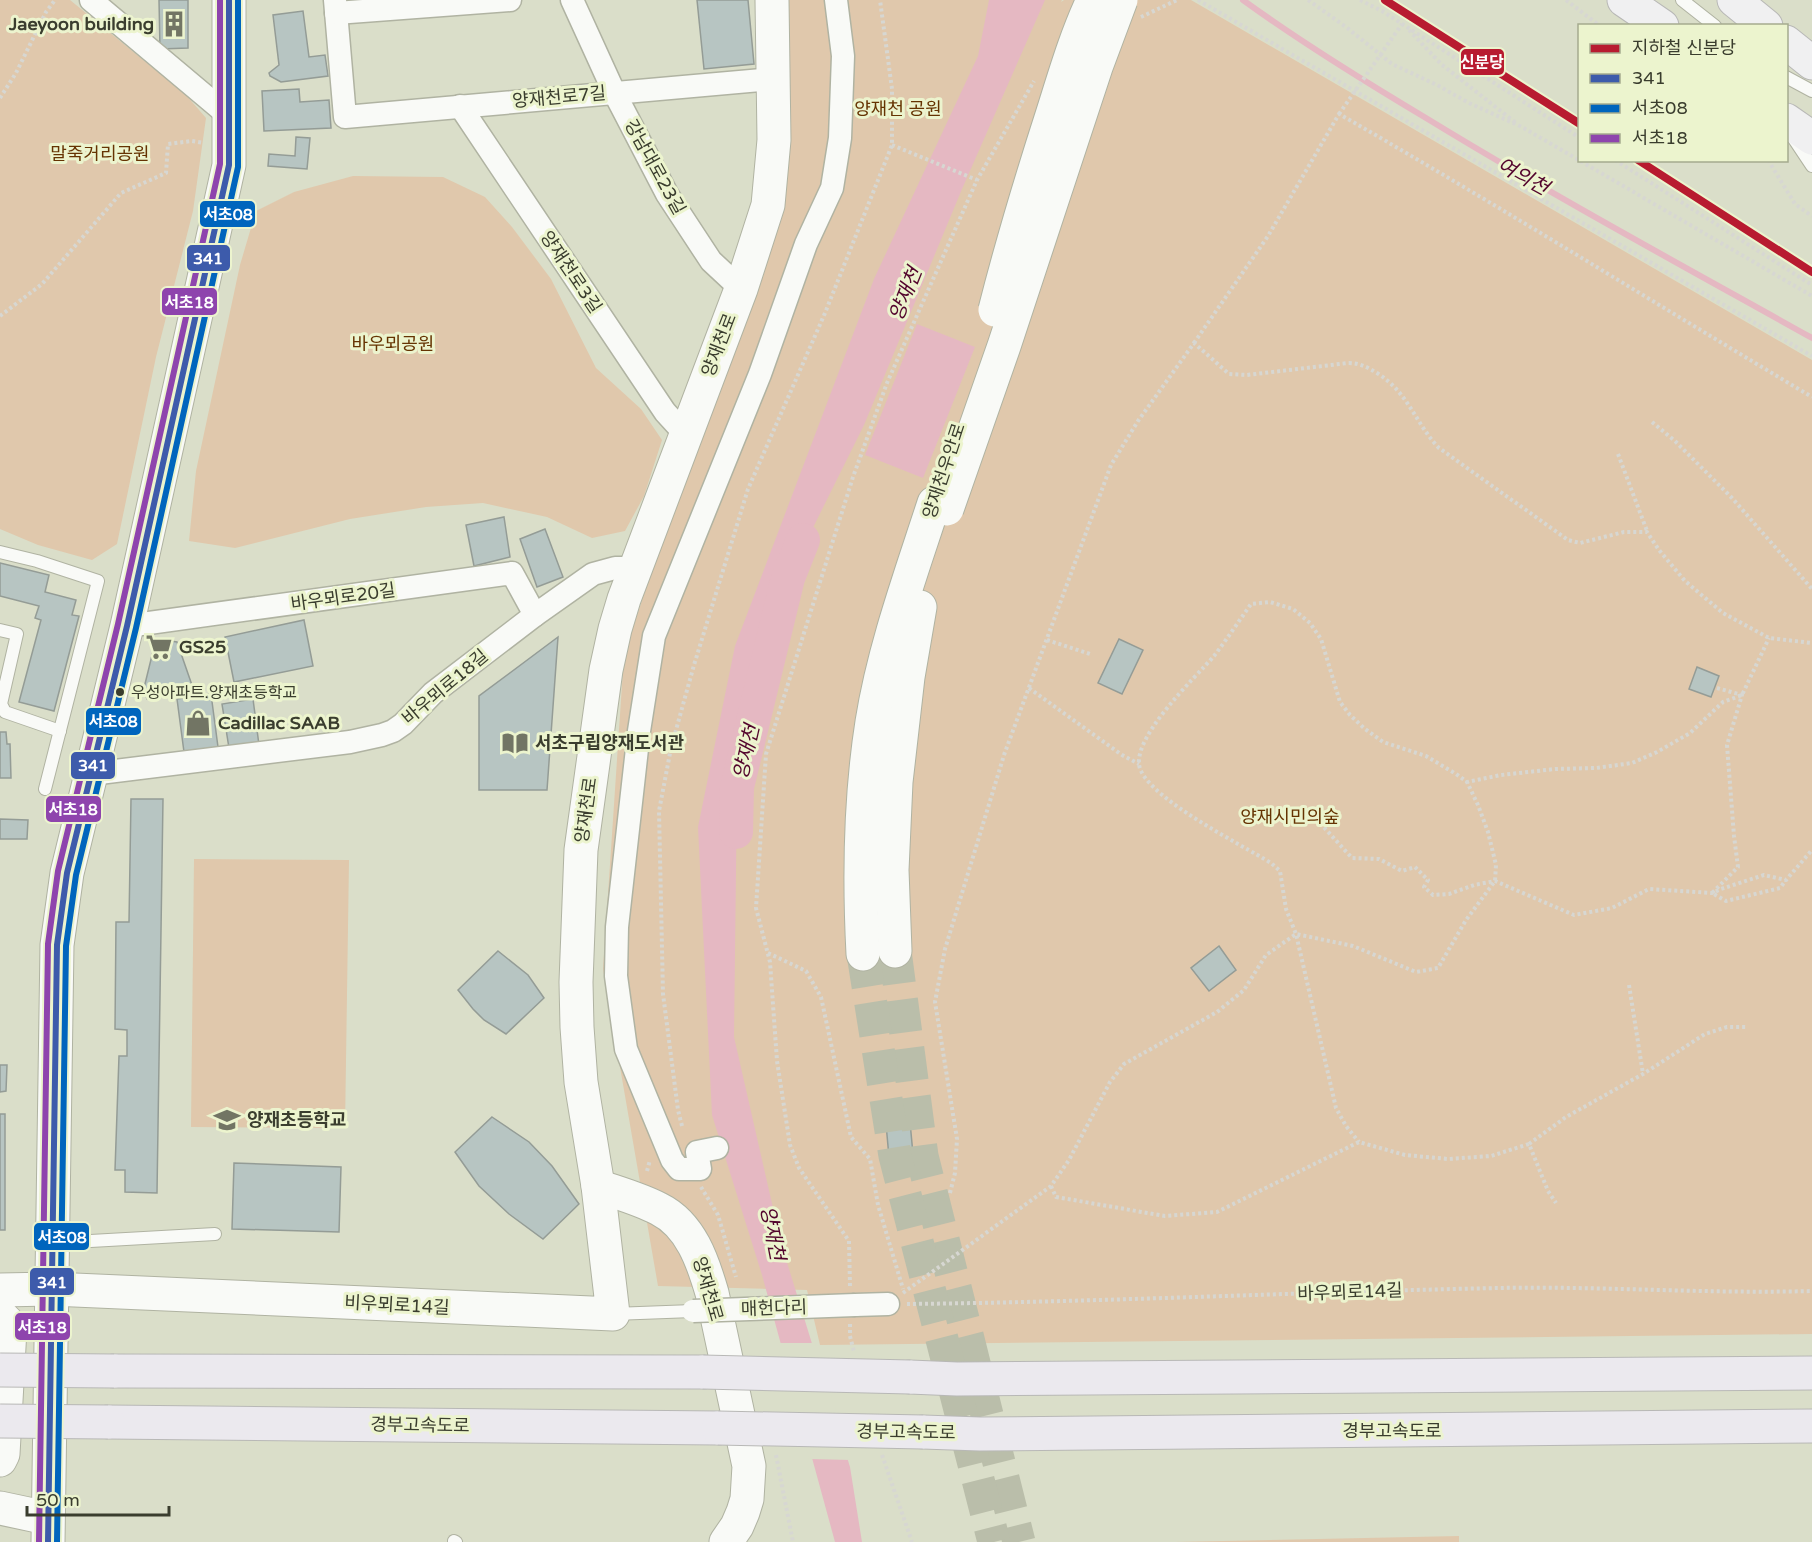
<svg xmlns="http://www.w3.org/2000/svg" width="1812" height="1542" font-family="'Varela Round','Noto Sans KR',sans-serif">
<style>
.green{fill:#e0c8ac}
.water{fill:#e5b8c2}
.pier{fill:#dadec9}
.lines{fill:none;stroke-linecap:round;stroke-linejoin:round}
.stream{stroke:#e5b8c2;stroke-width:6}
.river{stroke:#e5b8c2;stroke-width:34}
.building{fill:#b7c5c2;stroke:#949c96;stroke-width:1.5}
.secondary-tunnel{stroke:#babeaa;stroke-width:33;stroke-dasharray:33 16;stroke-linecap:butt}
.lane-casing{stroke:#b0b3a2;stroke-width:14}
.street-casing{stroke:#b0b3a2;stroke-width:25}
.secondary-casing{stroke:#b0b3a2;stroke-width:35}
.primary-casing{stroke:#b8b8b6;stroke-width:35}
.highway-casing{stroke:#b8b8b6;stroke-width:35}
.path{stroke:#d7d7d2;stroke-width:4;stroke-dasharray:3 3;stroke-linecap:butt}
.lane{stroke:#f9faf7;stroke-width:12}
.street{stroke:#f9faf7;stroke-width:22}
.secondary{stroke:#f9faf7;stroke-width:33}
.primary{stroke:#f0f0f1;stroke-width:33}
.highway{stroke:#ebe9ee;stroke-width:33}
.street-bridge-casing{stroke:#b0b3a2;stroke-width:25;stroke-linecap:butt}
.secondary-bridge-casing{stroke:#b0b3a2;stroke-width:35;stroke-linecap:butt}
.highway-bridge-casing{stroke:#b8b8b6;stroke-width:35;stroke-linecap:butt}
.path-bridge{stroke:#d7d7d2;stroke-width:4;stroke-dasharray:3 3;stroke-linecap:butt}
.street-bridge{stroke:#f9faf7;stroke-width:22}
.secondary-bridge{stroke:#f9faf7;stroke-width:33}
.highway-bridge{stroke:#ebe9ee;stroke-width:33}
.bus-1-casing{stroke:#ecf4ce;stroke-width:10}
.bus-2-casing{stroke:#ecf4ce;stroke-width:10}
.bus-3-casing{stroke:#ecf4ce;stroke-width:10}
.bus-1{stroke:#3d5bab;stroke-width:6}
.bus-2{stroke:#0065bd;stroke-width:6}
.bus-3{stroke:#8e44ad;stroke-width:6}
.metro-1-casing{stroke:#ecf4ce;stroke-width:12}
.metro-1{stroke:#b81b30;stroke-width:8}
.bus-dot{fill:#3a3d2e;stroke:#ecf4ce;stroke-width:2}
.labels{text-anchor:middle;stroke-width:6;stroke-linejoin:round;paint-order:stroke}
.bus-label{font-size:16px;fill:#3a3d2e;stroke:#ecf4ce;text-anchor:start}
.poi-label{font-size:18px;font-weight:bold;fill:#3a3d2e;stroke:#ecf4ce;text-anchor:start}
.street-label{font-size:18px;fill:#3a3d2e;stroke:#ecf4ce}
.park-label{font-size:18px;fill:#653302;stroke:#ecf4ce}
.water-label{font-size:20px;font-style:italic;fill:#53052d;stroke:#ecf4ce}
.line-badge{stroke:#ecf4ce;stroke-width:2}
.badge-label{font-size:16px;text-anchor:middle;font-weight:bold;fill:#fff}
</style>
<rect width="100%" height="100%" fill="#dadec9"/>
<g class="green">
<path d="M 0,0 L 70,0 L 186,95 L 206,118 L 193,211 L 156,357 L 117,544 L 92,560 L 38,545 L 0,529 Z"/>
<path d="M 789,0 L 1062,0 L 1061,2 L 1064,0 L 1191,0 L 1812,360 L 1812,1334 L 820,1345 L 807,1290 L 658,1286 L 603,969 L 624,655 L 790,151 Z"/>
<path d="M 353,176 L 443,177 L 485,197 L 512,227 L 551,279 L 596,368 L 641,409 L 662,440 L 644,496 L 625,531 L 592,538 L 547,517 L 483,503 L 426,507 L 350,519 L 235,548 L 189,541 L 196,471 L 240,265 L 256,211 L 294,192 Z"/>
<path d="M 194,859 L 349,860 L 345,1128 L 191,1127 Z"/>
<path d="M 1459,1536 L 1459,1542 L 1175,1542 Z"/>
</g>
<g class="water">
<path d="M 989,0 L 1045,0 L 962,189 L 864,425 L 788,578 L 737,787 L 734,1037 L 781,1243 L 850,1467 L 862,1542 L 835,1542 L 762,1275 L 712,1115 L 698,827 L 735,646 L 874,279 L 978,56 Z"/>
<path d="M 917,324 L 975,347 L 923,478 L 865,455 Z"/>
</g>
<path class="pier" d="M 777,1343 L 815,1343 L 851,1460 L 809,1459 Z"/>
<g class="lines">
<path class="stream" d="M 1243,0 C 1302,43 1364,81 1426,118 C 1552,195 1683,266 1812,338"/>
<path class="river" d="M 736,832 L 737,787 L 788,578 L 803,540"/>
</g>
<g class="building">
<path d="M 159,0 L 188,0 L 188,48 L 160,49 Z"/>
<path d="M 697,0 L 748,0 L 754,64 L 704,69 Z"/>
<path d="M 303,11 L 309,57 L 325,55 L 328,76 L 281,82 L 270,76 L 269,73 L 279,65 L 273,15 Z"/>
<path d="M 299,89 L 300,102 L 329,100 L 331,128 L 264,131 L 262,91 Z"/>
<path d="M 296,137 L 310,138 L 307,169 L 268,166 L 269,154 L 295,156 Z"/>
<path d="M 504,517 L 510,557 L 474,566 L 466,525 Z"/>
<path d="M 545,529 L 563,577 L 537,587 L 520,539 Z"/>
<path d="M 0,563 L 49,575 L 45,592 L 76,600 L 72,615 L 79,616 L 54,711 L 19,702 L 41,620 L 35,618 L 39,606 L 0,596 Z"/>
<path d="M 304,620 L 313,666 L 234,682 L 225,637 Z"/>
<path d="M 558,637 L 547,790 L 479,790 L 479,696 Z"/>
<path d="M 156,639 L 177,642 L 194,691 L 147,699 L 144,688 Z"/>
<path d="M 1119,639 L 1143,650 L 1122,694 L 1098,683 Z"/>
<path d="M 1697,667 L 1719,676 L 1711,697 L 1689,689 Z"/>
<path d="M 211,694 L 218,747 L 184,752 L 177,699 Z"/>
<path d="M 253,699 L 259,745 L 229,748 L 222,704 Z"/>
<path d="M 0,732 L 6,732 L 7,744 L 10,744 L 11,778 L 0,778 Z"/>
<path d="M 131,799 L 163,799 L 157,1193 L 125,1192 L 125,1170 L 115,1170 L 119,1056 L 127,1056 L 127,1030 L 115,1029 L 116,922 L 129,922 Z"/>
<path d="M 0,819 L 28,820 L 27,839 L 0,839 Z"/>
<path d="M 1219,946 L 1236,970 L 1209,991 L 1191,968 Z"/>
<path d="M 498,951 L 528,975 L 544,998 L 506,1034 L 484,1020 L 473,1009 L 458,990 Z"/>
<path d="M 0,1065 L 7,1065 L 6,1091 L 0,1092 Z"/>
<rect x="0" y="1114" width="5" height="116"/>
<path d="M 492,1117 L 529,1142 L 552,1166 L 579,1204 L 543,1239 L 509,1214 L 479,1186 L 455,1152 Z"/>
<path d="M 910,1122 L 914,1165 L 890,1168 L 886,1124 Z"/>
<path d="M 234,1163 L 341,1167 L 339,1232 L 232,1229 Z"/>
</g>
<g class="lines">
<g class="secondary-tunnel">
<path d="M 895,951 L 922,1156 L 1019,1542"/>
<path d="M 863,954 L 895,1156 L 994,1542"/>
</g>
<g class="lane-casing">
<g id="lane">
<path d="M 1682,0 L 1715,26"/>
<path d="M 1786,77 L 1812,91"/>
<path d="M 1794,139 L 1812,166"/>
<path d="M 0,552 L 37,561 L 98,581 L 45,789"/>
<path d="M 0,630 L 17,634 L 1,704 L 5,712 L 60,731"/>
<path d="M 55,1243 L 215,1234"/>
<path d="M 613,1314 L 693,1311"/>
<path d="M 454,1541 L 456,1542"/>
</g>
</g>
<g class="street-casing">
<g id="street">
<path d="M 91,0 L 229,116"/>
<path d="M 335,0 L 345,117 L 773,79"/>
<path d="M 572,0 L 614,92 L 667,194 L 711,261 L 741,289"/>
<path d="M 336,13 L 510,0"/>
<path d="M 460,106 L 665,412 L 686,435"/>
<path d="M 127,626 L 512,573 L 535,615"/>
<path d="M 91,774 L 350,742 L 382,735 L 393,731 L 403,724 L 433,693 L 535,615 L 593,574 L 615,568 L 628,568 L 635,570"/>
<path d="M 717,1148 L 697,1152 L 700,1169 L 679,1169 L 672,1160 L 626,1049 L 616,976 L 617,927 L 639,731 L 654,636 L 760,374 L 806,244 L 832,188 L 840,138 L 843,56 L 836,0"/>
<path d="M 855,1305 L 888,1304"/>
</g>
</g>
<g class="secondary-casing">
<g id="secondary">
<path d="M 895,951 L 892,870 L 896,782 L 908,677 L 920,607"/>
<path d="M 863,954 C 859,877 860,798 872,722 C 884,647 911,574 934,503"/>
<path d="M 598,1186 C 618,1193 640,1199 659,1209 C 691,1225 703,1262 712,1293 L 749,1466 L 747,1499 L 743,1512 L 737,1526 L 726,1542"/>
<path d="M 0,1290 L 52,1289 L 613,1314 L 598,1186 L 581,1082 L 577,1027 L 576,982 L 581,850 L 606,670 L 615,629 L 624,599 L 741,289 L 768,205 L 774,140 L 772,0"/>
<path d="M 0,1315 L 7,1322 L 10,1329 L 3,1454 L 0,1460"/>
<path d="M 0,1508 L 47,1518"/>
<path d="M 48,1542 L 57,945 L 67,873 L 127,626 L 229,165 L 229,0"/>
</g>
</g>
<g class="primary-casing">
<g id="primary">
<path d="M 1624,0 L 1662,26"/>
<path d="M 1734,0 L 1766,26"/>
<path d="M 1786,42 L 1812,63"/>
<path d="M 1786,120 L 1812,138"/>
</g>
</g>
<g class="highway-casing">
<g id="highway">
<path d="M 114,1371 L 703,1372"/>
<path d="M 910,1377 L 957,1379 L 1812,1373"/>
<path d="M 108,1422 L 718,1428"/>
<path d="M 923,1432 L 980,1434 L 1812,1426"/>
</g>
</g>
<g class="path">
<path d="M 1198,0 L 1812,356"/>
<path d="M 1308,0 L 1346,27 L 1392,64 L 1437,85 L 1469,103 L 1522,127 L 1812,296"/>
<path d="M 1360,0 L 1382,11 L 1580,138"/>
<path d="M 1566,0 L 1600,26"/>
<path d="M 1141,17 L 1177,0"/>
<path d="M 1409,30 L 1441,64 L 1516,123"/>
<path d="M 0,98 L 16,73 L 46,12 L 55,0"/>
<path d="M 892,145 L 977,180"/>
<path d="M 1615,160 L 1812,285"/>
<path d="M 1768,160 L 1795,204 L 1812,216"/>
<path d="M 0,316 L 42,284 L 121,193 L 166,173 L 168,144 L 192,141 L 204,143"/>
<path d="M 1194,343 L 1268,236 L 1339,114 C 1498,205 1654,303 1812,397"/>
<path d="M 1652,422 L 1675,441 L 1732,498 L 1812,589"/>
<path d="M 1618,454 L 1647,531"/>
<path d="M 1047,640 L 1090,654"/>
<path d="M 1029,688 L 1122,755 L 1139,764"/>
<path d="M 1717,688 L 1742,695 L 1727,745 L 1734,836 L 1738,867 L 1712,893 L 1726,901 L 1780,888 L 1786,880"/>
<path d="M 1467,783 L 1467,782 L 1501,775 L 1555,769 L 1596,768 L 1632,763 L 1657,752 L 1690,733 L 1723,702 L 1742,695 L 1769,638"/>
<path d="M 1320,823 L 1352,858 L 1379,859 L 1402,871 L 1415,867 L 1428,880 L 1424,887 L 1433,895 L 1449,894 L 1474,885 L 1495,881 L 1574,915 L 1612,908 L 1649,889 L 1712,893 L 1721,889 L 1764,875 L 1786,880 L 1812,850"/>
<path d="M 768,953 L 806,971 L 821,997 L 851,1137 L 870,1159 L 878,1205 L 903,1289"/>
<path d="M 1629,985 L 1643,1074"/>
<path d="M 682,1126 L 678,1110 L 663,994 L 659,811 L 671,748 L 694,665 L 748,489 L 825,313 L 892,145 L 892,89 L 880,0"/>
<path d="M 1529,1144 L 1566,1117 L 1643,1074 L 1705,1034 L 1727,1027 L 1746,1027"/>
<path d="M 647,1171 L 650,1160"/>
<path d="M 1051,1186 L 1056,1197 L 1165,1216 L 1217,1212 L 1359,1142 L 1405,1155 L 1448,1159 L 1491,1156 L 1529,1144 L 1548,1191 L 1556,1203"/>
<path d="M 701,1187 L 718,1215 L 736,1277"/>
<path d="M 950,1193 L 955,1173 L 957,1139 L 935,1002 L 945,949 L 1004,755 L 1111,465 L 1138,421 L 1194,343 L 1229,374 L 1247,375 L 1348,363 C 1360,363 1367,367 1377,373 C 1409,393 1415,423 1439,448 L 1568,540 L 1580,543 L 1624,532 L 1647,532 L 1659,550 L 1685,581 L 1723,613 L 1769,638 L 1812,643"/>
<path d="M 850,1286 L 849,1241 L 799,1168 L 790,1145 L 777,1061 L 770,962 L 756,908 L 766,754 L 853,477 L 887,383 L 977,180 L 1034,81"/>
<path d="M 903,1293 L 1051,1186 L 1069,1160 L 1110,1082 L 1124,1064 L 1217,1012 L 1244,990 L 1266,955 L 1296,934 L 1353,946 L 1416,972 L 1438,968 L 1466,920 L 1495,881 L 1496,865 L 1488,832 L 1478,805 L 1467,782 L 1456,774 L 1426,756 L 1383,742 L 1365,729 L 1350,715 L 1340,702 L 1321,639 L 1310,623 L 1293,609 L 1270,602 L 1251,604 C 1239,621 1227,639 1214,656 C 1196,677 1126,742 1141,771 C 1156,802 1240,844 1271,863 L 1280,871 L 1286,909 L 1296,934 L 1336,1108 L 1346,1126 L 1359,1142"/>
<path d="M 907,1304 C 1104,1302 1301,1292 1498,1288 C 1603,1286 1707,1294 1812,1291"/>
<path d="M 850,1324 L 850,1336 L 854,1352"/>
<path d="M 776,1455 L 793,1542"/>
<path d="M 882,1455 L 912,1542"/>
</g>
<use href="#lane" class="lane"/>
<use href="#street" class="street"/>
<use href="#secondary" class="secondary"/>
<use href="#primary" class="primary"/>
<use href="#highway" class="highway"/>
<g class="street-bridge-casing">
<path id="street-bridge" d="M 693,1311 L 855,1305"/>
</g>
<g class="secondary-bridge-casing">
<g id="secondary-bridge">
<path d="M 995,310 C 1012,243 1032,177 1053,112 C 1065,74 1076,36 1093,0"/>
<path d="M 947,509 L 1004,346 L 1096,67 L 1121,0"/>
</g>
</g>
<g class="highway-bridge-casing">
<g id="highway-bridge">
<path d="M 0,1370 L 114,1371"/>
<path d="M 703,1372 L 910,1377"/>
<path d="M 0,1421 L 108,1422"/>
<path d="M 718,1428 L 923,1432"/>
</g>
</g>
<path class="path-bridge" d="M 1339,114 L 1402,24"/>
<use href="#street-bridge" class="street-bridge"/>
<use href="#secondary-bridge" class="secondary-bridge"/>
<use href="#highway-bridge" class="highway-bridge"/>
<g class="bus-1-casing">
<path id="bus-1" d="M 48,1542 L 57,945 L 67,873 L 127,626 L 229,165 L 229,0"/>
</g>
<g class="bus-2-casing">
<path id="bus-2" d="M 57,1542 L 66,946 L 76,875 L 136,628 L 238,167 L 238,0"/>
</g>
<g class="bus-3-casing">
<path id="bus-3" d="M 39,1542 L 48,944 L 58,871 L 118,624 L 220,164 L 220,0"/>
</g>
<use href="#bus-1" class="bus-1"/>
<use href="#bus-2" class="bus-2"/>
<use href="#bus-3" class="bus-3"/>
<g class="metro-1-casing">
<g id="metro-1">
<path d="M 1385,0 L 1580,124"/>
<path d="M 1638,160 L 1812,272"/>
</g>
</g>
<use href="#metro-1" class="metro-1"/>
</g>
<defs>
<g id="building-bare" transform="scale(2.07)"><path d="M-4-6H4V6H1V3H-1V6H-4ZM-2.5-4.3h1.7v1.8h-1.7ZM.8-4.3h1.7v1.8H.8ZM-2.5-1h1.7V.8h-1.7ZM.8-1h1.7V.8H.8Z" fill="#727564" stroke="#ecf4ce" stroke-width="2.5" paint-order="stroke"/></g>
<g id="supermarket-bare" transform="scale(2.07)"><path d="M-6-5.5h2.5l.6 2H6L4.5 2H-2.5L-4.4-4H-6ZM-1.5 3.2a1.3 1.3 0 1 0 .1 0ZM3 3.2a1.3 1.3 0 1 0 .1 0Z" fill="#727564" stroke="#ecf4ce" stroke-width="2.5" paint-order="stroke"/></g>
<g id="shop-bare" transform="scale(2.07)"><path d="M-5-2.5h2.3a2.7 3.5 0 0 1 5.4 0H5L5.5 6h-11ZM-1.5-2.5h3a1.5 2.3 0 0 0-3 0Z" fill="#727564" stroke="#ecf4ce" stroke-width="2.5" paint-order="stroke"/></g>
<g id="library-bare" transform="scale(2.07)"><path d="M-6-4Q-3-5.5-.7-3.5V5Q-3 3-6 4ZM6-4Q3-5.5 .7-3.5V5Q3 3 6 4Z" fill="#727564" stroke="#ecf4ce" stroke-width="2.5" paint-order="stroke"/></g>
<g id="school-bare" transform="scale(2.07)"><path d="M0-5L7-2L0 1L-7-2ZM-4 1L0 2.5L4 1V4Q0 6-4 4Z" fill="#727564" stroke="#ecf4ce" stroke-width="2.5" paint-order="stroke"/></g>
</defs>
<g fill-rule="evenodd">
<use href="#building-bare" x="174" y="24"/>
<use href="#supermarket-bare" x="159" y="647"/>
<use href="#shop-bare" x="198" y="723"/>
<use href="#library-bare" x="515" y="743"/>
<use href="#school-bare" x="227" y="1120"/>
</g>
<circle class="bus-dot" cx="120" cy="692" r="5"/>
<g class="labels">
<g class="bus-label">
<text x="131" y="698">우성아파트.양재초등학교</text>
</g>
<g class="poi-label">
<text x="154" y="30" text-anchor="end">Jaeyoon building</text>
<text x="179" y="653">GS25</text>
<text x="218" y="729">Cadillac SAAB</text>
<text x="535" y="749">서초구립양재도서관</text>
<text x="247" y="1126">양재초등학교</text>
</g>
<g class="street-label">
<text transform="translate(559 97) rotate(-5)" y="6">양재천로7길</text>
<text transform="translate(655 167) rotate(61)" y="6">강남대로23길</text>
<text transform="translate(571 272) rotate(56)" y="6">양재천로3길</text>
<text transform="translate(719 345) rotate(-69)" y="6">양재천로</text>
<text transform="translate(944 471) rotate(-72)" y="6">양재천우안로</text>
<text transform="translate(343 597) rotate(-8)" y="6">바우뫼로20길</text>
<text transform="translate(445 687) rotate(-40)" y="6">바우뫼로18길</text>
<text transform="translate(586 810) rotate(-82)" y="6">양재천로</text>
<text transform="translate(708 1289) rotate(74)" y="6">양재천로</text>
<text transform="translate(1350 1292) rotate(-2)" y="6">바우뫼로14길</text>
<text transform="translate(397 1305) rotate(3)" y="6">비우뫼로14길</text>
<text transform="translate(774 1308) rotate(-2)" y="6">매헌다리</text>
<text transform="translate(420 1425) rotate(1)" y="6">경부고속도로</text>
<text x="1392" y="1437">경부고속도로</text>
<text transform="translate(906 1432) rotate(1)" y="6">경부고속도로</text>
</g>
<g class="park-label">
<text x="898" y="115">양재천 공원</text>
<text x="100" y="160">말죽거리공원</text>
<text x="393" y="350">바우뫼공원</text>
<text x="1290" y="823">양재시민의숲</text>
</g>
<g class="water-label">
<text transform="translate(1523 176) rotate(29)" y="7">여의천</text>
<text transform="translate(905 294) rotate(-68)" y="7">양재천</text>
<text transform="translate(746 752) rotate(-77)" y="7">양재천</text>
<text transform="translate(773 1233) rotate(79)" y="7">양재천</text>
</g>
</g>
<g class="line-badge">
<rect x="1460" y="48" width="45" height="28" rx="6" fill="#b81b30"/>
<rect x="199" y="200" width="57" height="28" rx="6" fill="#0065bd"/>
<rect x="186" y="244" width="45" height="28" rx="6" fill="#3d5bab"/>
<rect x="161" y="287" width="57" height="29" rx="6" fill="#8e44ad"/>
<rect x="85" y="707" width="57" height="29" rx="6" fill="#0065bd"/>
<rect x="70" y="751" width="46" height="29" rx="6" fill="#3d5bab"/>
<rect x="45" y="795" width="57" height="28" rx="6" fill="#8e44ad"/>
<rect x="33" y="1222" width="57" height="29" rx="6" fill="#0065bd"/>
<rect x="29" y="1267" width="46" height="29" rx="6" fill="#3d5bab"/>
<rect x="14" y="1312" width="57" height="29" rx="6" fill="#8e44ad"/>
</g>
<g class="badge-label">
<text x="1482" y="68">신분당</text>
<text x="228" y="220">서초08</text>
<text x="208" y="264">341</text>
<text x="189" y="308">서초18</text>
<text x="113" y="727">서초08</text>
<text x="93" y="771">341</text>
<text x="73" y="815">서초18</text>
<text x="62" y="1243">서초08</text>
<text x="52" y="1288">341</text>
<text x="42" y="1333">서초18</text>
</g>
<rect x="1578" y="24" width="210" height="138" fill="#ecf4ce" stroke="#a5ab8e" stroke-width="1.5"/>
<rect x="1590" y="44" width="30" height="9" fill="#b81b30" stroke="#a5ab8e" stroke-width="1.5"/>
<text x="1632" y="54" font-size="18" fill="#3a3d2e">지하철 신분당</text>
<rect x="1590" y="74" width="30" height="9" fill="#3d5bab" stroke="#a5ab8e" stroke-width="1.5"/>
<text x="1632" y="84" font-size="18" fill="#3a3d2e">341</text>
<rect x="1590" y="104" width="30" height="9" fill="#0065bd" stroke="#a5ab8e" stroke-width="1.5"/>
<text x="1632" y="114" font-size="18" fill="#3a3d2e">서초08</text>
<rect x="1590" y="134" width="30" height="9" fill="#8e44ad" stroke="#a5ab8e" stroke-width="1.5"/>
<text x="1632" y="144" font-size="18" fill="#3a3d2e">서초18</text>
<path d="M27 1506v9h142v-9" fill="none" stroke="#3a3d2e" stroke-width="3"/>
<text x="36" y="1506" font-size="18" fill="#3a3d2e" stroke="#ecf4ce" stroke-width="4.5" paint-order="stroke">50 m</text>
</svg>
